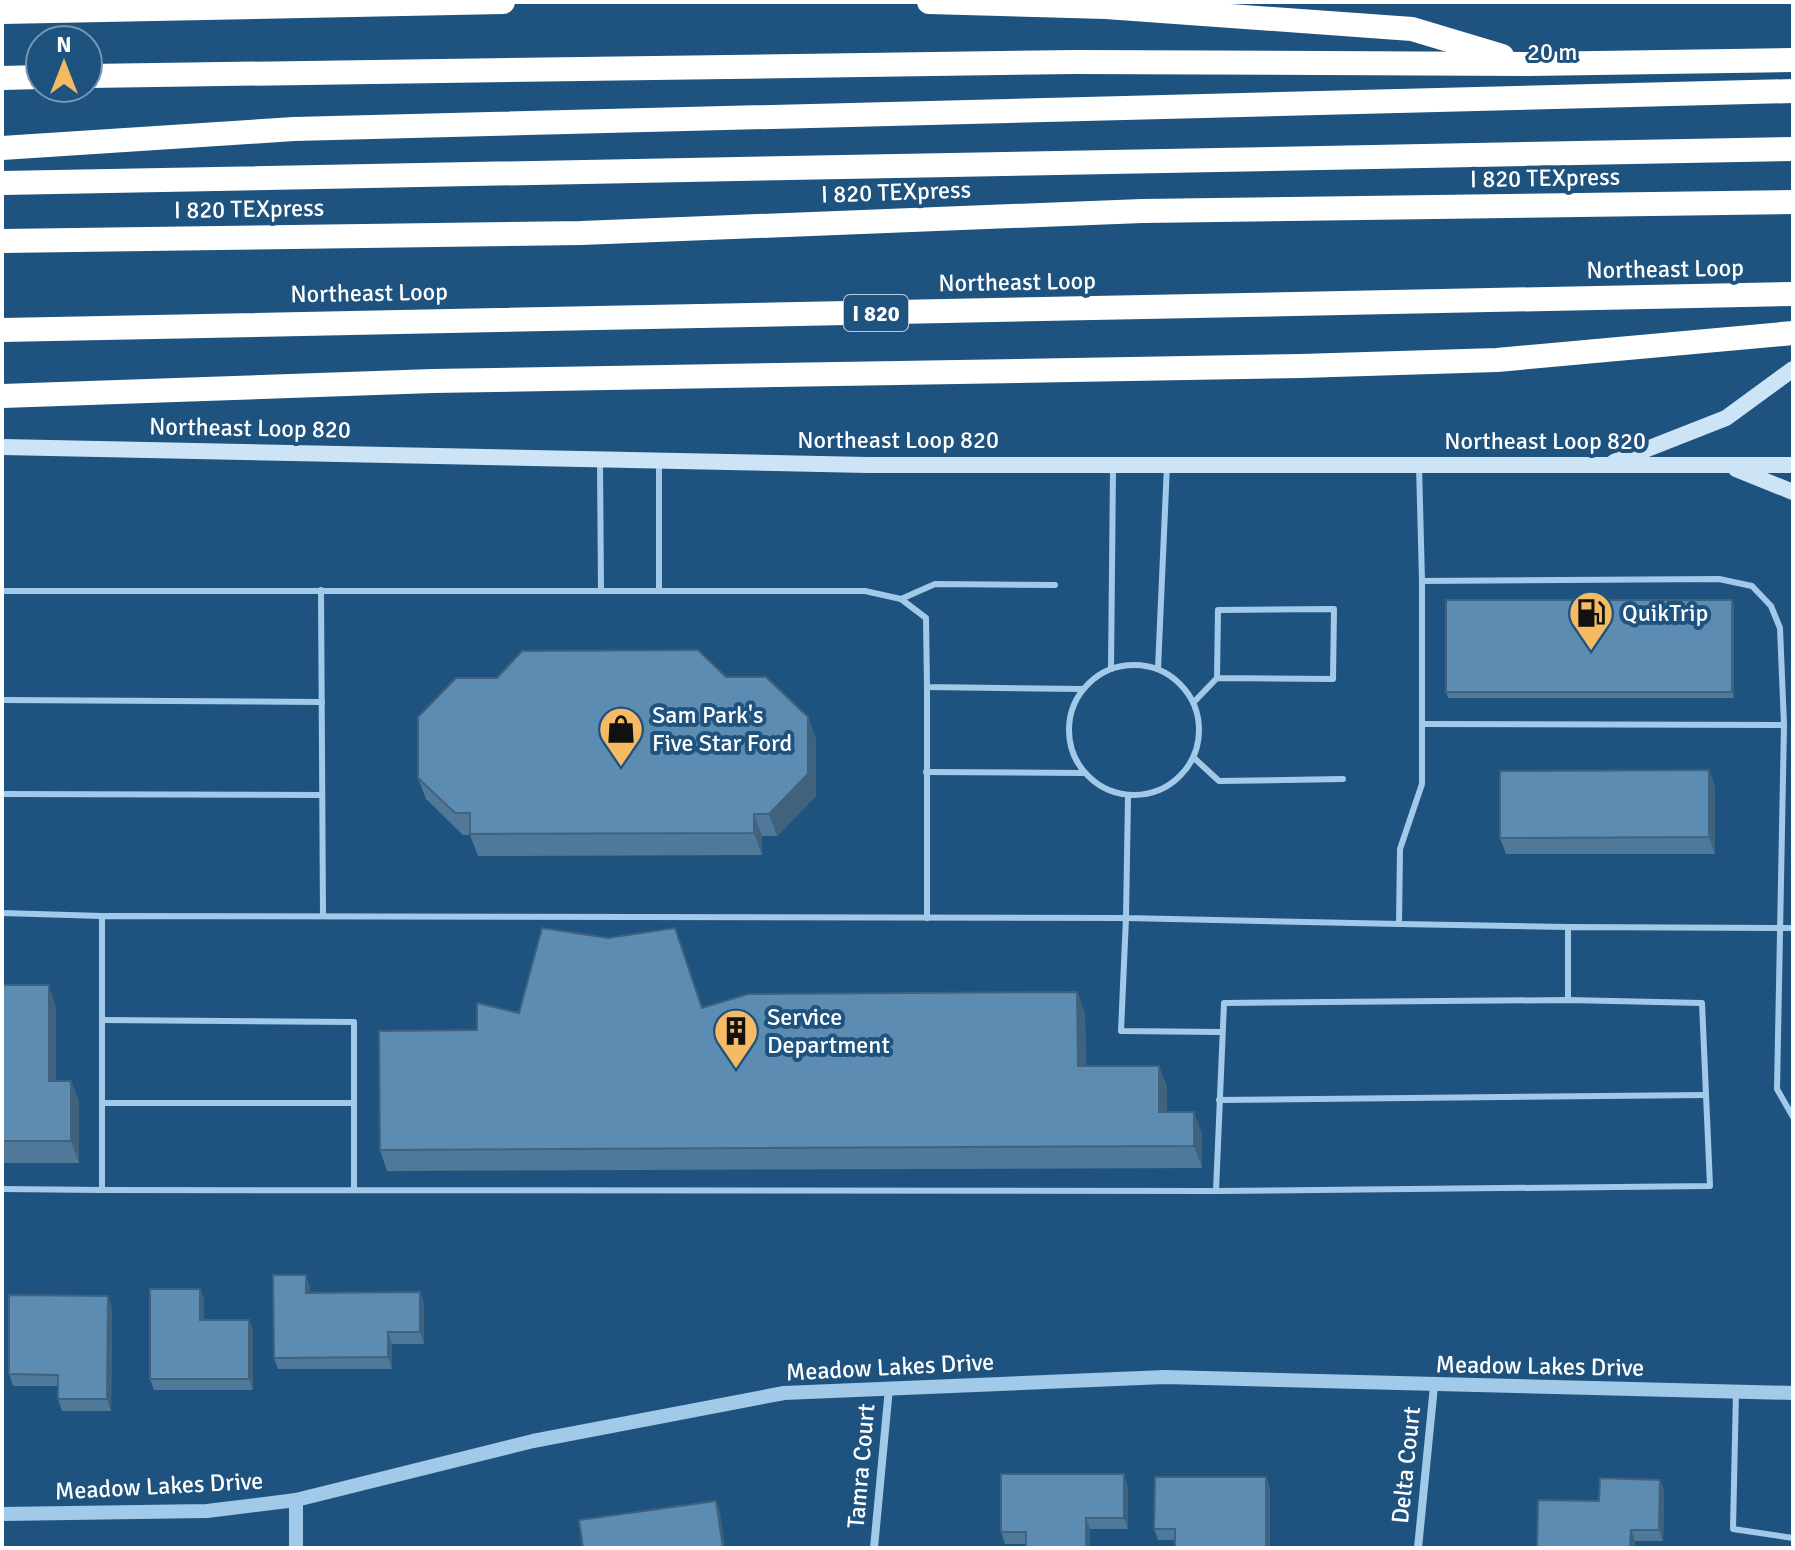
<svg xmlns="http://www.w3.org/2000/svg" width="1795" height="1550" font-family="Signika,sans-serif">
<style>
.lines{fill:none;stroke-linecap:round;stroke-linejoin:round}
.service{stroke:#a2cae8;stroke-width:6}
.minor{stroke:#a2cae8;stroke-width:8}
.tertiary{stroke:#a2cae8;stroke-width:14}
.secondary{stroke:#cde4f6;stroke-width:16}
.motorway{stroke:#fff;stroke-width:24}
.wall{fill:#4f7899}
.shaded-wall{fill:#40627d}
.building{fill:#5c8cb2;stroke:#40627d;stroke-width:2}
.labels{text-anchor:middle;stroke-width:8;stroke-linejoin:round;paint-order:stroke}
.shield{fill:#1f537f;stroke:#bccbd9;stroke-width:2}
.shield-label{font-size:22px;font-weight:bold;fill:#fff}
.street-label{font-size:24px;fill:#fff;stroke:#1f537f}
.poi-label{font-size:24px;fill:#fff;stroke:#1f537f;text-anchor:start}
</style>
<rect width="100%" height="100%" fill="#1f537f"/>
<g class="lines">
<g class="service">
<path d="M 600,462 L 601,590"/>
<path d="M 659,462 L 659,590"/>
<path d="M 1419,465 L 1422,581 L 1719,579 L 1752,586 L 1771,606 L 1780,628 L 1784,725 L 1777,1089 L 1793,1117"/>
<path d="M 321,590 L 323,915"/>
<path d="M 2,591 L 865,591 L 901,599 L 926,618 L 927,687 L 1082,689"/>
<path d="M 901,599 L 935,584 L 1055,585"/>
<circle cx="1134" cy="730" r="65"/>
<path d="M 1111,669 L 1113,468"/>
<path d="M 1158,669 L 1167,465"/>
<path d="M 927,687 L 927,918"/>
<path d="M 2,700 L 322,702"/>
<path d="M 1194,702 L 1217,678 L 1333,679 L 1334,609 L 1218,610 L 1217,678"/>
<path d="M 1422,724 L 1784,725"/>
<path d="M 1194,758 L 1219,781 L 1343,779"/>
<path d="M 926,772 L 1083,773"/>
<path d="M 2,794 L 322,795"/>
<path d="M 1128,796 L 1126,918 L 1399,924 L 1400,849 L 1422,784 L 1422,581"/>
<path d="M 2,913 L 102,916"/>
<path d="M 1399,924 L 1568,927"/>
<path d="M 1568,1000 L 1702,1003 L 1710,1186 L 1216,1191 L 1224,1003 Z"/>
<path d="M 1568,1000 L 1568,927 L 1793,928"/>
<path d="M 102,1020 L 354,1022 L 354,1190"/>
<path d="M 1219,1100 L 1706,1095"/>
<path d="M 102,1103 L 354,1103"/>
<path d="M 2,1189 L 102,1190 L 102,916 L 1126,918 L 1121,1031 L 1221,1032"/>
<path d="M 102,1190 L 1216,1191"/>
<path d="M 1736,1392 L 1733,1529 L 1793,1538"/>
</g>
<g class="minor">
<path d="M 874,1548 L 889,1388"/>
<path d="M 1418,1548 L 1434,1386"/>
</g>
<g class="tertiary">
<path d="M 2,1514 L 207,1511 L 296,1500 L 533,1441 L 784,1393 L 1165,1377 L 1793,1393"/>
<path d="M 296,1548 L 296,1500"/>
</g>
<g class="secondary">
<path d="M 2,447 L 867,465 L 1793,465"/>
<path d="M 1614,462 L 1726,418 L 1793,369"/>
<path d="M 1736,469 L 1793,492"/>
</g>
<g class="motorway">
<path d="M 929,2 L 1106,7 L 1412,29 L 1502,56"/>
<path d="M 2,12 L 503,2"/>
<path d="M 88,76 L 1075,62 L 1529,64 L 1793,60"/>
<path d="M 2,78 L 40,77"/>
<path d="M 2,148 L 294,129 L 1793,91"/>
<path d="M 2,183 L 1793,149"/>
<path d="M 2,241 L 581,233 L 1142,211 L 1793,202"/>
<path d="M 2,330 L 1793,294"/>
<path d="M 2,396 L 433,381 L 1301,366 L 1497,360 L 1793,333"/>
</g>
</g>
<g class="wall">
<path d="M 1732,600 L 1734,606 L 1734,698 L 1448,698 L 1446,692 Z"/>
<path d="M 726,677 L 808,717 L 816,739 L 816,796 L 777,836 L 762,836 L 762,855 L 478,856 L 470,835 L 463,835 L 426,799 L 418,778 Z"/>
<path d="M 1709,770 L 1715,787 L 1715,854 L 1506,854 L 1500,838 Z"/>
<path d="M 2,985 L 56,1007 L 56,1081 L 71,1081 L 79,1102 L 79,1163 L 2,1163 Z"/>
<path d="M 1077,992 L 1085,1014 L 1086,1066 L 1159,1066 L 1167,1087 L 1167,1112 L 1202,1133 L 1202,1168 L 387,1171 L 380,1150 L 477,1030 L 519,1013 L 702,1008 Z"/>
<path d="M 310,1286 L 310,1293 L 424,1303 L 424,1344 L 392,1344 L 392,1369 L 278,1369 L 274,1358 Z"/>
<path d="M 200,1289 L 204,1300 L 204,1320 L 249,1320 L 253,1331 L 253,1390 L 154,1390 L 150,1379 Z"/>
<path d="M 112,1307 L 111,1411 L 62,1411 L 58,1399 L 58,1386 L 13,1386 L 9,1374 Z"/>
<path d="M 1266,1477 L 1270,1489 L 1175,1540 L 1158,1540 L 1154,1529 Z"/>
<path d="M 1660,1480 L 1664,1491 L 1663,1541 L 1635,1541 L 1635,1548 L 1537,1548 L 1599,1501 Z"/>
<path d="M 1128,1486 L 1128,1529 L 1090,1529 L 1090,1548 L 1026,1544 L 1005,1544 L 1001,1532 Z"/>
</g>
<g class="shaded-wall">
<path d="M 1732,600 L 1734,606 L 1734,698 L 1732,692 Z"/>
<path d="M 808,717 L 816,739 L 816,796 L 777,836 L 769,814 Z"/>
<path d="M 1709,770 L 1715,787 L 1715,854 L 1709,837 Z"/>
<path d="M 754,814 L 762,836 L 762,855 L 754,833 Z"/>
<path d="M 49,985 L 56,1007 L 56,1102 L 49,1081 Z"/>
<path d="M 1077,992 L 1085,1014 L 1086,1088 L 1078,1066 Z"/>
<path d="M 1159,1066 L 1167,1087 L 1167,1133 L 1159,1112 Z"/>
<path d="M 71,1081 L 79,1102 L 79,1163 L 71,1141 Z"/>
<path d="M 1194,1112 L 1202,1133 L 1202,1168 L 1194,1146 Z"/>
<path d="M 306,1275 L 310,1286 L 310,1304 L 306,1293 Z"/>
<path d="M 200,1289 L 204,1300 L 204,1331 L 200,1320 Z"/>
<path d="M 420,1292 L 424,1303 L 424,1344 L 420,1332 Z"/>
<path d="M 108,1296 L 112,1307 L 111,1411 L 107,1399 Z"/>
<path d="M 249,1320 L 253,1331 L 253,1390 L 249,1379 Z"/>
<path d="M 388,1332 L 392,1344 L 392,1369 L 388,1357 Z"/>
<path d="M 1124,1474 L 1128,1486 L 1128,1529 L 1124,1518 Z"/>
<path d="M 1266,1477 L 1270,1489 L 1270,1548 L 1266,1548 Z"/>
<path d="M 1660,1480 L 1664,1491 L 1663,1541 L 1659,1530 Z"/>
<path d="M 716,1501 L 720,1512 L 725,1548 L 723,1548 Z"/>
<path d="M 1086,1518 L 1090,1529 L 1090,1548 L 1086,1548 Z"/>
<path d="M 1631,1530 L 1635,1541 L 1635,1548 L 1630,1548 Z"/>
</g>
<g class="building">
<rect x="1446" y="600" width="286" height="92"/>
<path d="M 698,650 L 726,677 L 766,677 L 808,717 L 808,774 L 769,814 L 754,814 L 754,833 L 470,834 L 470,813 L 455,813 L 418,778 L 418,717 L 456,678 L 497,678 L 522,651 Z"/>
<path d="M 1709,770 L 1709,837 L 1500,838 L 1500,771 Z"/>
<path d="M 542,928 L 608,938 L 675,928 L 702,1008 L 748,994 L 1077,992 L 1078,1066 L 1159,1066 L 1159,1112 L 1194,1112 L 1194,1146 L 380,1150 L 379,1031 L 477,1030 L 477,1003 L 519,1013 Z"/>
<path d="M 2,985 L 49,985 L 49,1081 L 71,1081 L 71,1141 L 2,1141 Z"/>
<path d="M 273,1275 L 306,1275 L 306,1293 L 420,1292 L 420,1332 L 388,1332 L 388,1357 L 274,1358 Z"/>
<path d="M 150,1289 L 200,1289 L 200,1320 L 249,1320 L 249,1379 L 150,1379 Z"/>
<path d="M 9,1295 L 108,1296 L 107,1399 L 58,1399 L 58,1375 L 9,1374 Z"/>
<path d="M 1001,1474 L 1124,1474 L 1124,1518 L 1086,1518 L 1086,1548 L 1026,1548 L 1026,1532 L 1001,1532 Z"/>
<path d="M 1155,1477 L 1266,1477 L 1266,1548 L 1175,1548 L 1175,1529 L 1154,1529 Z"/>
<path d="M 1600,1478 L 1660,1480 L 1659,1530 L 1631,1530 L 1630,1548 L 1537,1548 L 1538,1500 L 1599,1501 Z"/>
<path d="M 716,1501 L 723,1548 L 583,1548 L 579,1520 Z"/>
</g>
<defs>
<g id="fuel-pin" transform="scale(2.3)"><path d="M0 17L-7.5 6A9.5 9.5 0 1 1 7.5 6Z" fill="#f6bb62" stroke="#1f537f"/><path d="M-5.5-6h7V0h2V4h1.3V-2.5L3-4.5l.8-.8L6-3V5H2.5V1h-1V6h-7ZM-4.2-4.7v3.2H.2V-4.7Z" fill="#111"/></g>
<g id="shop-pin" transform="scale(2.3)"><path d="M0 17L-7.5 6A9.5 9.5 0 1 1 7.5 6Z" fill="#f6bb62" stroke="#1f537f"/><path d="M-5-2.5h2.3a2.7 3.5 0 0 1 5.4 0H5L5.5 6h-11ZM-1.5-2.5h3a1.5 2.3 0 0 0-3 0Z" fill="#111"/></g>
<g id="building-pin" transform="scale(2.3)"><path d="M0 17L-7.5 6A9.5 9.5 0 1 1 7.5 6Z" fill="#f6bb62" stroke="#1f537f"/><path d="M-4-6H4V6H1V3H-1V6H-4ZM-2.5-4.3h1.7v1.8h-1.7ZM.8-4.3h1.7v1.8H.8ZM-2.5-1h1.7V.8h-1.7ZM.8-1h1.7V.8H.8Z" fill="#111"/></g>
</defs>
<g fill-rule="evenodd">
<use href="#fuel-pin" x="1591" y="613"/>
<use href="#shop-pin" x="621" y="729"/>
<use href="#building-pin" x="736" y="1031"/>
</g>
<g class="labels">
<rect class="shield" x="844" y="295" width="64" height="36" rx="6"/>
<g class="shield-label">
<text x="876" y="321">I 820</text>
</g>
<g class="street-label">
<text transform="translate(1545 178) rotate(-1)" y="8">I 820 TEXpress</text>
<text transform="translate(896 192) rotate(-2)" y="8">I 820 TEXpress</text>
<text transform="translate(249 209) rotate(-1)" y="8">I 820 TEXpress</text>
<text transform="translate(1665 269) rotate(-1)" y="8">Northeast Loop</text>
<text transform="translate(1017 282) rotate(-1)" y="8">Northeast Loop</text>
<text transform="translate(369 293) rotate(-1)" y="8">Northeast Loop</text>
<text transform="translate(250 428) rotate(1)" y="8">Northeast Loop 820</text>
<text x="898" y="448">Northeast Loop 820</text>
<text x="1545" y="449">Northeast Loop 820</text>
<text transform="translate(1540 1366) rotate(1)" y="8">Meadow Lakes Drive</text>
<text transform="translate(890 1367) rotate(-3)" y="8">Meadow Lakes Drive</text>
<text transform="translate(1406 1465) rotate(-84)" y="8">Delta Court</text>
<text transform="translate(861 1466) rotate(-85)" y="8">Tamra Court</text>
<text transform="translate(159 1486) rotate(-3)" y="8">Meadow Lakes Drive</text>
</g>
<g class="poi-label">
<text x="1622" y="621">QuikTrip</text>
<text x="652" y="723">Sam Park's<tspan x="652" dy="28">Five Star Ford</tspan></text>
<text x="767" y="1025">Service<tspan x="767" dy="28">Department</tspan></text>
</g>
</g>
<rect width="1795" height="1550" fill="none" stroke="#ffffff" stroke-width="8"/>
<g transform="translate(64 64)"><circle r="38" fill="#1f537f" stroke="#7998b2" stroke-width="2"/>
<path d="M0-6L14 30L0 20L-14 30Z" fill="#f6bb62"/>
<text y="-12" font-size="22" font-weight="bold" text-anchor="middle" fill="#ffffff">N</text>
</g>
<path d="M1515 60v12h102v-12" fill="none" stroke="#ffffff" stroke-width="4"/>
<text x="1527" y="60" font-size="24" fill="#ffffff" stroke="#1f537f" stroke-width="6" paint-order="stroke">20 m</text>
</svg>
